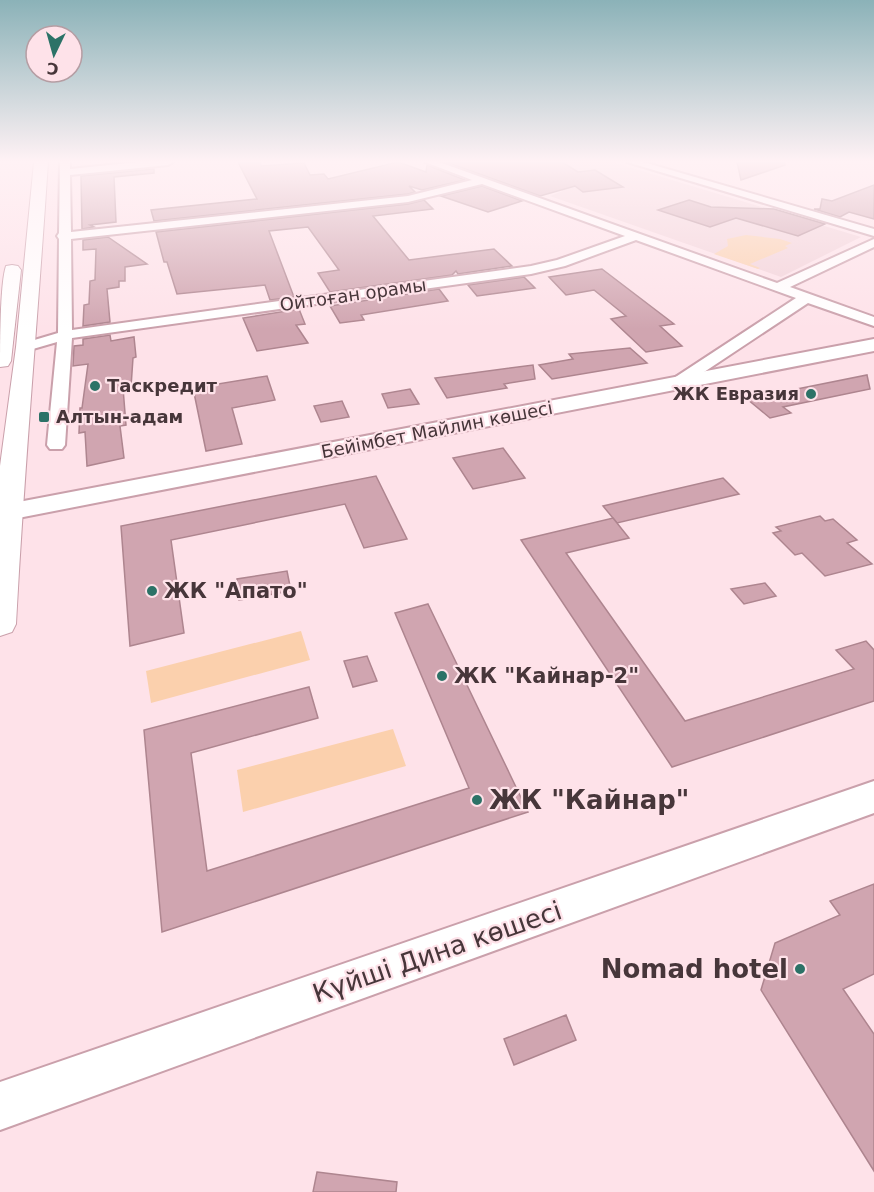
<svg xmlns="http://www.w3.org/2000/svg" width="874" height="1192" font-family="'DejaVu Sans',sans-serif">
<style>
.built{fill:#f2d2d9}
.green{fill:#fbd0ad}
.building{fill:#d0a5b0;stroke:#ae858f;stroke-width:1.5}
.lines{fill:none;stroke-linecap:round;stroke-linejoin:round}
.minor-casing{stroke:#caa0ab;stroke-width:4}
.tertiary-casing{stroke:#caa0ab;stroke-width:4}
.secondary-casing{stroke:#caa0ab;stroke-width:2}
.minor{fill:#fff;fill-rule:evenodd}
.tertiary{fill:#fff;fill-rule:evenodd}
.secondary{fill:#fff;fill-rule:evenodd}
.poi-dot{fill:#2c7267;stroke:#fee2e9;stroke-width:2}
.labels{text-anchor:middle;stroke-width:4.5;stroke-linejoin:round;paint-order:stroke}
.far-street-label{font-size:18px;fill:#47363a;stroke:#fee2e9}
.far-poi-label{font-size:18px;font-weight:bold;fill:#47363a;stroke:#fee2e9;text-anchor:start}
.poi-label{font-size:21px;font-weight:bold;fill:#47363a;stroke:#fee2e9;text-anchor:start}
.near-poi-label{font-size:26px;font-weight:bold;fill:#47363a;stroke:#fee2e9;text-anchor:start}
.near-street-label{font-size:26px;fill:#47363a;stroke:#fee2e9}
</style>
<rect width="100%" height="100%" fill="#fee2e9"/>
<path class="built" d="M 451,162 L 612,162 L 861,237 L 781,277 L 550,196 L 563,191 L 523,177 Z"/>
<g class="green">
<path d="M 746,235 L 780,239 L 792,243 L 785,246 L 788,248 L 750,264 L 760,268 L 758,269 L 714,254 L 728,246 L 727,239 Z"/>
<path d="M 301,631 L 310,660 L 151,703 L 146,671 Z"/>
<path d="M 393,729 L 406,766 L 243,812 L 237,770 Z"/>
</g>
<g class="building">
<path d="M 238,162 L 260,162 L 261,166 L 304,163 L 310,175 L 324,174 L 328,179 L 398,162 L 426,172 L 427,165 L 465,180 L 422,190 L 409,186 L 415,192 L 408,194 L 154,221 L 151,210 L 257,199 Z"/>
<path d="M 446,162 L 562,162 L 578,172 L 595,170 L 623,187 L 583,192 L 575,186 L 540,196 Z"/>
<path d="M 737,162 L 784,162 L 785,165 L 741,180 Z"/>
<path d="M 154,169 L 154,173 L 114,177 L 116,222 L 90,225 L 94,227 L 82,229 L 81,176 Z"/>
<path d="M 874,185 L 874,219 L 849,212 L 840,217 L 814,209 L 820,209 L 822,199 L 832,201 Z"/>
<path d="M 482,186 L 522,201 L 488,212 L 441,196 Z"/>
<path d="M 424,200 L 433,209 L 373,216 L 409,260 L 494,249 L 512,266 L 458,274 L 456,271 L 452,275 L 330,292 L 318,273 L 339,270 L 308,227 L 269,231 L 294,297 L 270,300 L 265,285 L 177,294 L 167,262 L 164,262 L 156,232 L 408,204 Z"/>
<path d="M 689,200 L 711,207 L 774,209 L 825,224 L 798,236 L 736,218 L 710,227 L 658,210 Z"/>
<path d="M 108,237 L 147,264 L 125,267 L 125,281 L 119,281 L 119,287 L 107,289 L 110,322 L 83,326 L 84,305 L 89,304 L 90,281 L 95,280 L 96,249 L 83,250 L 83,240 Z"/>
<path d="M 602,269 L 674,324 L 660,326 L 682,346 L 646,352 L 611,319 L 626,316 L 594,290 L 566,295 L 549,277 Z"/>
<path d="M 524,277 L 535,288 L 477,296 L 468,285 Z"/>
<path d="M 439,289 L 448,301 L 361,315 L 364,320 L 340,323 L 330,306 Z"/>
<path d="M 299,309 L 305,324 L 296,325 L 308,343 L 257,351 L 243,318 Z"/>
<path d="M 110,335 L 111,341 L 134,337 L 136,357 L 133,358 L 131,387 L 123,388 L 126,425 L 120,426 L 124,458 L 87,466 L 85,432 L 79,433 L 80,408 L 82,408 L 88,364 L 73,366 L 74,346 L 83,345 L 83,339 Z"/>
<path d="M 630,348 L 647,363 L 552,379 L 539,365 L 573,359 L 569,354 Z"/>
<path d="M 533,365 L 535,379 L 504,384 L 507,388 L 447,398 L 435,378 Z"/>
<path d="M 867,375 L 870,389 L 783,407 L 791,413 L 770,418 L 747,399 Z"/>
<path d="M 267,376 L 275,400 L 232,408 L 242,444 L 206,451 L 193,388 Z"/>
<path d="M 410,389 L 419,404 L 388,408 L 382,394 Z"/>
<path d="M 342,401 L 349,417 L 321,422 L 314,406 Z"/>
<path d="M 503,448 L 525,478 L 473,489 L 453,458 Z"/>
<path d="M 376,476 L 407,539 L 364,548 L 345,504 L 171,540 L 184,633 L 130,646 L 121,526 Z"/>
<path d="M 723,478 L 739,494 L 617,523 L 603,506 Z"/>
<path d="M 820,516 L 825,521 L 833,519 L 857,540 L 847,543 L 872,564 L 825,576 L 802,553 L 795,555 L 773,533 L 781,531 L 776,527 Z"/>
<path d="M 613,518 L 629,538 L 566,553 L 685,721 L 854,669 L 836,650 L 866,641 L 874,650 L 874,701 L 672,767 L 521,540 Z"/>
<path d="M 287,571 L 291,591 L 239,600 L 237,579 Z"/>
<path d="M 765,583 L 776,596 L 744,604 L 731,589 Z"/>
<path d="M 428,604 L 528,812 L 162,932 L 144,730 L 309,687 L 318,718 L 191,753 L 207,871 L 469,788 L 395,613 Z"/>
<path d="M 367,656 L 377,681 L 353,687 L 344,661 Z"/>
<path d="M 874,884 L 874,974 L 843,989 L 874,1034 L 874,1171 L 761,990 L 775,943 L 840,915 L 830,901 Z"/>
<path d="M 566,1015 L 576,1040 L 514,1065 L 504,1039 Z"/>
<path d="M 317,1172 L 397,1182 L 396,1192 L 313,1192 Z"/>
</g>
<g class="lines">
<g class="minor-casing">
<g id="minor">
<path d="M 60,162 L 70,162 L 70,169 L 138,162 L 173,162 L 168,165 L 70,175 L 71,232 L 408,196 L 472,180 L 425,162 L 439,162 L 777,283 L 874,239 L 874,247 L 790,287 L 874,317 L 874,326 L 808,303 L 683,386 L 671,386 L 669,383 L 671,380 L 796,298 L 636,240 L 565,266 L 531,274 L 72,338 L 65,445 L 62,449 L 50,449 L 47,445 L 57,342 L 26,351 L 19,347 L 21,344 L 58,333 L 59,239 L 57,236 L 59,233 ZM 482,184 L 625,236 L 557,260 L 531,266 L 72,330 L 71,239 L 408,202 Z"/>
<path d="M 627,162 L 643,162 L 874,229 L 874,236 Z"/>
</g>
</g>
<g class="tertiary-casing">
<g id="tertiary">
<path d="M 874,339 L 874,351 L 8,520 L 0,518 L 0,506 L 8,504 Z"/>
<path d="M 874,781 L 874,813 L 0,1130 L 0,1082 Z"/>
</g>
</g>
<g class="secondary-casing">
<g id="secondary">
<path d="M 34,162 L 48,162 C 38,316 24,470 16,624 L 12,632 L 0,636 L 0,466 L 16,347 Z"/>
<path d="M 12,265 L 18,266 L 21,270 L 11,361 L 8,366 L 0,367 C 0,345 0,283 6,266 Z"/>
</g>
</g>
<use href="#minor" class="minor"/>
<use href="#tertiary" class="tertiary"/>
<use href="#secondary" class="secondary"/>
</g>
<linearGradient id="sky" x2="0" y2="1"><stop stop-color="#8bb2b8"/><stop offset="0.49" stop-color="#fff2f5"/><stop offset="1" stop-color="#fff2f5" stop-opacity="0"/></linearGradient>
<rect width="874" height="329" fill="url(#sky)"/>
<g class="poi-dot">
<circle cx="95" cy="386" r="6"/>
<circle cx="811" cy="394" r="6"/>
<rect x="38" y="411" width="12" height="12" rx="3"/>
<circle cx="152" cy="591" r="6"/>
<circle cx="442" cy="676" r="6"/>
<circle cx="477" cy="800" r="6"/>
<circle cx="800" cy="969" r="6"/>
</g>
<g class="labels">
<g class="far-street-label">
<text transform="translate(353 295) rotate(-8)" y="6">Ойтоған орамы</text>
<text transform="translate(437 430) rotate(-11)" y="6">Бейімбет Майлин көшесі</text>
</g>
<g class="far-poi-label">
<text x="107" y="392">Таскредит</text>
<text x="799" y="400" text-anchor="end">ЖК Евразия</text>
<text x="56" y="423">Алтын-адам</text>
</g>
<g class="poi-label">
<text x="164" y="598">ЖК "Апато"</text>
<text x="454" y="683">ЖК "Кайнар-2"</text>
</g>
<g class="near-poi-label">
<text x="489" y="809">ЖК "Кайнар"</text>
<text x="788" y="978" text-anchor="end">Nomad hotel</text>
</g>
<g class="near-street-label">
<text transform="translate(437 952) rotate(-19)" y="9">Күйші Дина көшесі</text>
</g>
</g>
<g transform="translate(54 54) rotate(185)"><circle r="28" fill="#fee2e9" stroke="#b59da3" stroke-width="1.5"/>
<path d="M0-4.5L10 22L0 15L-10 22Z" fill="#2c7267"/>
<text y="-9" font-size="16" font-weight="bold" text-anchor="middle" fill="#47363a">С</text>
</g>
</svg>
